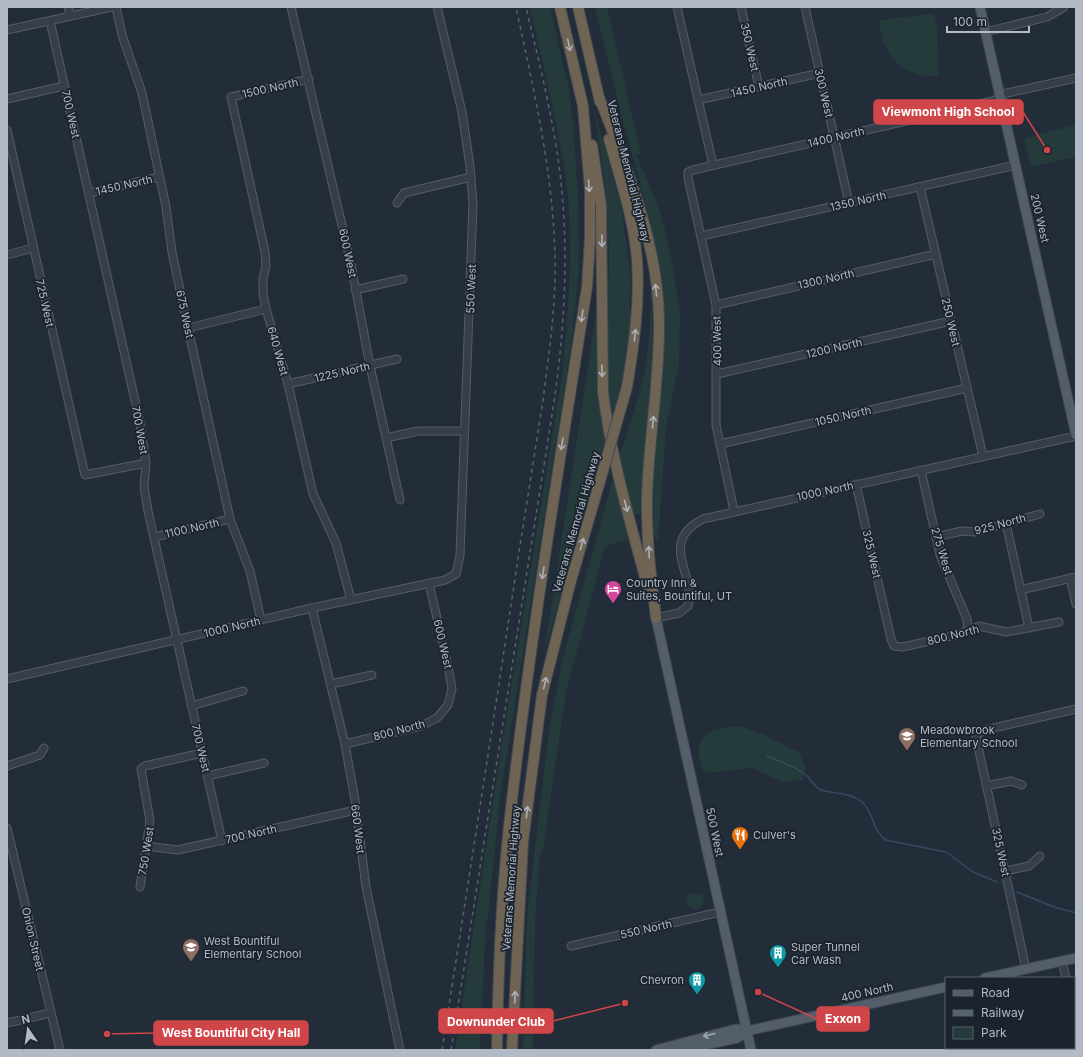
<svg xmlns="http://www.w3.org/2000/svg" width="1083" height="1057" font-family="Inter,sans-serif">
<style>
.green{fill:#253a3b}
.lines{fill:none;stroke-linecap:round;stroke-linejoin:round}
.stream{stroke:#364960;stroke-width:1.5}
.minor-casing{stroke:#545d67;stroke-width:9}
.major-casing{stroke:#3f4853;stroke-width:11}
.highway-casing{stroke:#414a54;stroke-width:12}
.minor{stroke:#363f49;stroke-width:7}
.major{stroke:#545e6a;stroke-width:9}
.highway{stroke:#6f6353;stroke-width:10}
.rail{stroke:#586370;stroke-width:1.5;stroke-dasharray:4 4;stroke-linecap:butt}
.highway-bridge-casing{stroke:#414a54;stroke-width:12;stroke-linecap:butt}
.highway-bridge{stroke:#6f6353;stroke-width:10}
.oneway{stroke:#aab1ba}
.oneway2{stroke:#9ea8b4}
.labels{text-anchor:middle;stroke-width:3.5;stroke-linejoin:round;paint-order:stroke}
.street-label{font-size:11px;fill:#b1bac6;stroke:#1b242e}
.poi-label{font-size:11px;fill:#b1bac6;stroke:#1b242e;text-anchor:start}
.leader{fill:none;stroke:#cf4548;stroke-width:1.5}
.callout-dot{fill:#cf4548;stroke:#1b242e;stroke-width:1.5}
.callout{fill:#cf4548;stroke:#cf4548;stroke-width:1.5}
.callout-label{font-size:12px;text-anchor:middle;font-weight:bold;fill:#fff}
</style>
<rect width="100%" height="100%" fill="#222d39"/>
<g class="green">
<path d="M 530,7 L 550,7 L 569,89 L 573,120 L 578,200 L 579,270 L 571,346 L 500,799 L 488,917 L 486,922 L 480,1050 L 455,1050 L 500,756 L 562,376 C 568,321 572,265 569,209 C 564,144 544,72 530,7 Z"/>
<path d="M 595,7 L 607,7 L 641,154 L 636,155 L 657,202 L 664,226 L 670,250 L 680,312 L 679,363 L 666,428 L 658,541 L 653,535 L 652,502 L 664,348 L 664,329 L 661,292 L 663,290 L 649,216 L 617,98 Z"/>
<path d="M 930,14 L 934,15 L 937,28 L 939,76 C 905,79 879,54 880,20 Z"/>
<path d="M 590,95 L 621,205 L 630,270 L 630,329 L 623,381 L 611,422 L 608,399 L 606,329 L 608,329 C 607,304 609,280 609,255 C 608,202 602,147 590,95 Z"/>
<path d="M 1076,125 L 1076,157 L 1031,167 L 1024,138 Z"/>
<path d="M 652,287 L 653,357 L 642,514 L 633,516 L 619,457 L 641,389 L 645,369 L 649,338 Z"/>
<path d="M 597,309 L 598,386 L 606,439 L 544,654 Z"/>
<path d="M 614,475 L 628,540 L 605,546 L 566,692 L 543,849 L 540,854 L 535,921 L 533,1050 L 523,1050 L 527,915 L 549,731 L 563,658 Z"/>
<path d="M 739,726 L 758,732 L 800,753 L 805,767 L 803,780 L 782,782 L 753,768 L 704,773 C 690,738 705,728 739,726 Z"/>
<path d="M 696,893 L 697,895 L 702,895 L 704,902 L 700,908 L 693,910 L 692,906 L 688,906 L 686,895 Z"/>
</g>
<g class="lines">
<g class="stream">
<path d="M 767,756 C 780,762 795,766 806,775 C 811,779 814,787 821,790 C 835,794 850,792 862,802 C 874,812 872,831 886,840 L 946,852 L 973,872 L 997,882"/>
<path d="M 1017,892 L 1054,907 L 1076,913"/>
</g>
<g class="minor-casing">
<g id="minor">
<path d="M 68,7 L 71,16"/>
<path d="M 116,7 L 122,35 L 142,93 L 166,207 L 172,252 L 188,328 L 230,519 L 250,571 L 261,620"/>
<path d="M 291,7 L 351,264 L 370,366 L 400,500"/>
<path d="M 677,7 L 713,165"/>
<path d="M 741,7 L 759,87"/>
<path d="M 805,7 L 849,203"/>
<path d="M 50,21 L 140,423 L 146,463 L 144,487 L 148,511 L 222,841"/>
<path d="M 7,30 L 112,7"/>
<path d="M 985,32 L 1047,17 L 1064,7"/>
<path d="M 309,79 L 231,97 L 265,252 L 266,266 L 263,279 L 263,293 L 266,309 L 288,384 L 313,494 L 336,543 L 351,600"/>
<path d="M 7,99 L 64,86"/>
<path d="M 698,100 L 820,73"/>
<path d="M 7,130 L 85,475 L 146,463"/>
<path d="M 920,187 L 983,456"/>
<path d="M 89,193 L 159,177"/>
<path d="M 397,203 L 404,193 L 471,177"/>
<path d="M 701,236 L 1016,165"/>
<path d="M 7,255 L 33,248"/>
<path d="M 355,290 L 403,279"/>
<path d="M 716,305 L 936,254"/>
<path d="M 188,328 L 266,309"/>
<path d="M 717,374 L 951,321"/>
<path d="M 288,384 L 397,359"/>
<path d="M 386,438 L 418,431 L 464,431"/>
<path d="M 720,444 L 967,388"/>
<path d="M 921,470 L 940,555 L 967,619 L 968,630"/>
<path d="M 856,484 L 891,639 L 894,646 L 903,647 L 960,634 L 979,626 L 1006,632 L 1059,622"/>
<path d="M 734,511 L 716,425 L 716,305 L 688,178 L 688,172 L 693,170 L 993,101 L 1007,93 L 1076,78"/>
<path d="M 1006,523 L 1029,628"/>
<path d="M 154,537 L 230,519"/>
<path d="M 936,537 L 962,531 L 975,532 L 1040,514"/>
<path d="M 1070,578 L 1076,604"/>
<path d="M 1020,590 L 1076,577"/>
<path d="M 312,608 L 345,744 L 355,800 L 366,887 L 400,1050"/>
<path d="M 656,618 L 679,613 L 688,606 C 697,575 657,543 703,519 L 1076,436"/>
<path d="M 7,679 L 312,608 L 445,580 L 456,574 L 460,555 L 473,204 L 470,166 L 462,112 L 437,7"/>
<path d="M 331,684 L 372,675"/>
<path d="M 191,706 L 243,691"/>
<path d="M 345,744 L 421,726 L 437,718 L 448,705 L 452,689 L 449,671 L 429,583"/>
<path d="M 7,766 L 40,755 L 44,748"/>
<path d="M 207,776 L 264,763"/>
<path d="M 986,786 L 1011,781 L 1022,785"/>
<path d="M 7,828 L 60,1050"/>
<path d="M 146,846 L 178,850 L 356,810"/>
<path d="M 1005,871 L 1029,866 L 1040,856"/>
<path d="M 140,887 L 150,821 L 141,769 L 145,766 L 202,753"/>
<path d="M 571,946 L 720,912"/>
<path d="M 1062,961 L 1066,978"/>
<path d="M 1026,969 L 976,737 L 979,733 L 985,730 L 1076,709"/>
<path d="M 1074,1011 L 1076,1015"/>
<path d="M 7,1023 L 50,1013"/>
<path d="M 1007,1048 L 1007,1050"/>
</g>
</g>
<g class="major-casing">
<g id="major">
<path d="M 980,7 L 1076,435"/>
<path d="M 656,618 L 751,1050"/>
<path d="M 985,978 L 1076,958"/>
<path d="M 656,1050 L 736,1029 L 747,1031 L 946,987"/>
<path d="M 681,1050 L 737,1038 L 747,1031"/>
</g>
</g>
<g class="highway-casing">
<g id="highway">
<path d="M 578,7 L 600,102"/>
<path d="M 599,97 C 627,168 658,242 659,320 C 660,379 649,437 647,495 C 646,536 651,577 656,618"/>
<path d="M 609,139 C 620,179 634,219 637,260 C 640,303 634,345 627,387"/>
<path d="M 592,145 L 601,205 L 603,392 C 611,458 630,521 647,585"/>
<path d="M 497,1050 C 498,975 501,900 509,826 C 529,646 559,466 587,287 L 590,238 L 590,190 L 583,106 L 560,7"/>
<path d="M 512,1050 L 523,842 L 542,695 L 570,584 L 598,488"/>
</g>
</g>
<use href="#minor" class="minor"/>
<use href="#major" class="major"/>
<use href="#highway" class="highway"/>
<g class="rail">
<path d="M 442,1050 C 468,884 494,718 519,552 C 527,502 535,451 543,400 C 549,353 556,306 555,258 C 553,170 534,92 516,7"/>
<path d="M 451,1050 L 554,402 C 565,325 569,250 560,173 C 553,117 539,62 526,7"/>
</g>
<g class="highway-bridge-casing">
<path id="highway-bridge" d="M 598,488 L 627,387"/>
</g>
<use href="#highway-bridge" class="highway-bridge"/>
</g>
<defs><path id="oneway-shaft" d="M-6 0H5M1.5-3L5.5 0L1.5 3" fill="none" stroke-width="1.6" stroke-linecap="round" stroke-linejoin="round"/></defs>
<g class="oneway">
<use href="#oneway-shaft" transform="translate(569 45) rotate(77)"/>
<use href="#oneway-shaft" transform="translate(589 186) rotate(87)"/>
<use href="#oneway-shaft" transform="translate(602 241) rotate(89)"/>
<use href="#oneway-shaft" transform="translate(656 290) rotate(-96)"/>
<use href="#oneway-shaft" transform="translate(582 316) rotate(99)"/>
<use href="#oneway-shaft" transform="translate(635 335) rotate(-84)"/>
<use href="#oneway-shaft" transform="translate(602 371) rotate(88)"/>
<use href="#oneway-shaft" transform="translate(653 422) rotate(-85)"/>
<use href="#oneway-shaft" transform="translate(562 444) rotate(99)"/>
<use href="#oneway-shaft" transform="translate(626 506) rotate(75)"/>
<use href="#oneway-shaft" transform="translate(582 544) rotate(-74)"/>
<use href="#oneway-shaft" transform="translate(649 552) rotate(-93)"/>
<use href="#oneway-shaft" transform="translate(543 573) rotate(99)"/>
<use href="#oneway-shaft" transform="translate(545 683) rotate(-77)"/>
<use href="#oneway-shaft" transform="translate(527 812) rotate(-83)"/>
<use href="#oneway-shaft" transform="translate(515 997) rotate(-87)"/>
</g>
<use class="oneway2" href="#oneway-shaft" transform="translate(709 1035) rotate(166)"/>
<defs>
<g id="hotel-pin" transform="scale(0.9)"><path d="M0 17L-7.5 6A9.5 9.5 0 1 1 7.5 6Z" fill="#d1479c" stroke="#1b242e"/><path d="M-6-4.5h1.5V1H6V5H4.5V3h-9V5H-6ZM-4 0a1.8 1.8 0 1 1 3.6 0ZM.5 0V-2.5h3Q6-2.5 6 0Z" fill="#fff"/></g>
<g id="school-pin" transform="scale(0.9)"><path d="M0 17L-7.5 6A9.5 9.5 0 1 1 7.5 6Z" fill="#8d6e63" stroke="#1b242e"/><path d="M0-5L7-2L0 1L-7-2ZM-4 1L0 2.5L4 1V4Q0 6-4 4Z" fill="#fff"/></g>
<g id="restaurant-pin" transform="scale(0.9)"><path d="M0 17L-7.5 6A9.5 9.5 0 1 1 7.5 6Z" fill="#e8710a" stroke="#1b242e"/><path d="M-5-6h1v4h1v-4h1v4h1v-4h1v5L-1.5 .5V6h-2V.5L-5-1ZM5-6V6H3V1.5H1.5Q1.5-4 5-6Z" fill="#fff"/></g>
<g id="building-pin" transform="scale(0.9)"><path d="M0 17L-7.5 6A9.5 9.5 0 1 1 7.5 6Z" fill="#0f9aa8" stroke="#1b242e"/><path d="M-4-6H4V6H1V3H-1V6H-4ZM-2.5-4.3h1.7v1.8h-1.7ZM.8-4.3h1.7v1.8H.8ZM-2.5-1h1.7V.8h-1.7ZM.8-1h1.7V.8H.8Z" fill="#fff"/></g>
</defs>
<g fill-rule="evenodd">
<use href="#hotel-pin" x="613" y="589"/>
<use href="#school-pin" x="907" y="736"/>
<use href="#restaurant-pin" x="740" y="835"/>
<use href="#school-pin" x="191" y="947"/>
<use href="#building-pin" x="778" y="953"/>
<use href="#building-pin" x="697" y="980"/>
</g>
<g class="labels">
<g class="street-label">
<text transform="translate(750 47) rotate(77)" y="4">350 West</text>
<text transform="translate(759 87) rotate(-13)" y="4">1450 North</text>
<text transform="translate(270 88) rotate(-13)" y="4">1500 North</text>
<text transform="translate(824 93) rotate(77)" y="4">300 West</text>
<text transform="translate(71 114) rotate(77)" y="4">700 West</text>
<text transform="translate(836 137) rotate(-13)" y="4">1400 North</text>
<text transform="translate(629 171) rotate(76)" y="4">Veterans Memorial Highway</text>
<text transform="translate(124 185) rotate(-13)" y="4">1450 North</text>
<text transform="translate(858 201) rotate(-13)" y="4">1350 North</text>
<text transform="translate(1040 218) rotate(77)" y="4">200 West</text>
<text transform="translate(348 253) rotate(78)" y="4">600 West</text>
<text transform="translate(826 279) rotate(-13)" y="4">1300 North</text>
<text transform="translate(471 289) rotate(-88)" y="4">550 West</text>
<text transform="translate(45 303) rotate(77)" y="4">725 West</text>
<text transform="translate(185 314) rotate(78)" y="4">675 West</text>
<text transform="translate(951 322) rotate(77)" y="4">250 West</text>
<text transform="translate(717 341) rotate(-91)" y="4">400 West</text>
<text transform="translate(834 348) rotate(-13)" y="4">1200 North</text>
<text transform="translate(278 351) rotate(74)" y="4">640 West</text>
<text transform="translate(342 372) rotate(-13)" y="4">1225 North</text>
<text transform="translate(843 416) rotate(-13)" y="4">1050 North</text>
<text transform="translate(140 430) rotate(80)" y="4">700 West</text>
<text transform="translate(825 491) rotate(-12)" y="4">1000 North</text>
<text transform="translate(576 522) rotate(-74)" y="4">Veterans Memorial Highway</text>
<text transform="translate(1000 524) rotate(-15)" y="4">925 North</text>
<text transform="translate(192 528) rotate(-13)" y="4">1100 North</text>
<text transform="translate(942 551) rotate(73)" y="4">275 West</text>
<text transform="translate(872 554) rotate(77)" y="4">325 West</text>
<text transform="translate(232 627) rotate(-13)" y="4">1000 North</text>
<text transform="translate(953 635) rotate(-14)" y="4">800 North</text>
<text transform="translate(443 644) rotate(77)" y="4">600 West</text>
<text transform="translate(399 730) rotate(-15)" y="4">800 North</text>
<text transform="translate(201 748) rotate(77)" y="4">700 West</text>
<text transform="translate(358 829) rotate(83)" y="4">660 West</text>
<text transform="translate(715 832) rotate(78)" y="4">500 West</text>
<text transform="translate(251 834) rotate(-13)" y="4">700 North</text>
<text transform="translate(146 851) rotate(-81)" y="4">750 West</text>
<text transform="translate(1001 852) rotate(78)" y="4">325 West</text>
<text transform="translate(511 878) rotate(-86)" y="4">Veterans Memorial Highway</text>
<text transform="translate(646 929) rotate(-13)" y="4">550 North</text>
<text transform="translate(33 939) rotate(77)" y="4">Onion Street</text>
<text transform="translate(867 992) rotate(-13)" y="4">400 North</text>
</g>
<g class="poi-label">
<text x="626" y="587">Country Inn &amp;<tspan x="626" dy="13">Suites, Bountiful, UT</tspan></text>
<text x="920" y="734">Meadowbrook<tspan x="920" dy="13">Elementary School</tspan></text>
<text x="753" y="839">Culver's</text>
<text x="204" y="945">West Bountiful<tspan x="204" dy="13">Elementary School</tspan></text>
<text x="791" y="951">Super Tunnel<tspan x="791" dy="13">Car Wash</tspan></text>
<text x="684" y="984" text-anchor="end">Chevron</text>
</g>
</g>
<path class="leader" d="M1047 150L1023 112M758 992L817 1019M625 1003L553 1021M107 1034L154 1033"/>
<g class="callout-dot">
<circle cx="1047" cy="150" r="4"/>
<circle cx="758" cy="992" r="4"/>
<circle cx="625" cy="1003" r="4"/>
<circle cx="107" cy="1034" r="4"/>
</g>
<g class="callout">
<rect x="874" y="100" width="149" height="24" rx="4"/>
<rect x="817" y="1007" width="52" height="24" rx="4"/>
<rect x="439" y="1009" width="114" height="24" rx="4"/>
<rect x="154" y="1021" width="154" height="24" rx="4"/>
</g>
<g class="callout-label">
<text x="948" y="116">Viewmont High School</text>
<text x="843" y="1023">Exxon</text>
<text x="496" y="1026">Downunder Club</text>
<text x="231" y="1037">West Bountiful City Hall</text>
</g>
<rect width="1083" height="1057" fill="none" stroke="#b1bac6" stroke-width="16"/>
<rect x="945" y="977" width="130" height="72" fill="#1b242e" stroke="#57606b"/>
<rect x="953" y="990" width="20" height="6" fill="#545e6a" stroke="#57606b"/>
<text x="981" y="997" font-size="12" fill="#b1bac6">Road</text>
<rect x="953" y="1010" width="20" height="6" fill="#586370" stroke="#57606b"/>
<text x="981" y="1017" font-size="12" fill="#b1bac6">Railway</text>
<rect x="953" y="1027" width="20" height="12" fill="#253a3b" stroke="#57606b"/>
<text x="981" y="1037" font-size="12" fill="#b1bac6">Park</text>
<g transform="translate(28 1029) rotate(347)" stroke="#1b242e" stroke-width="3" paint-order="stroke">
<path d="M0-3L7 15L0 10L-7 15Z" fill="#b1bac6"/>
<text y="-6" font-size="11" font-weight="bold" text-anchor="middle" fill="#b1bac6">N</text>
</g>
<path d="M947 26v6h82v-6" fill="none" stroke="#b1bac6" stroke-width="2"/>
<text x="953" y="26" font-size="12" fill="#b1bac6" stroke="#1b242e" stroke-width="3" paint-order="stroke">100 m</text>
</svg>
